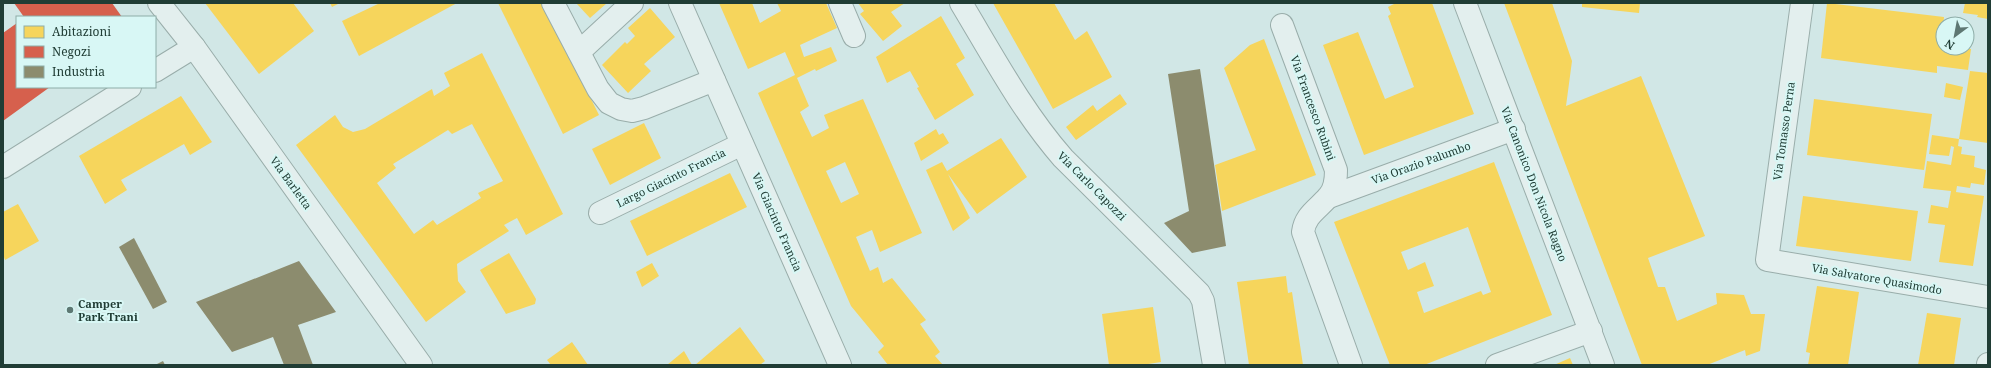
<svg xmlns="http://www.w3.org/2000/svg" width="1991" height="368" font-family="'Noto Serif',serif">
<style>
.homes{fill:#f6d55c;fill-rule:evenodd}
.shops{fill:#d6604d}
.industry{fill:#8c8c6e}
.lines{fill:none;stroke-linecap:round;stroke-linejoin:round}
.minor-casing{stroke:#99adaa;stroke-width:24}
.tertiary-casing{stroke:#99adaa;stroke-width:24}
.minor{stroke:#e3efee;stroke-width:22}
.tertiary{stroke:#e3efee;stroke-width:22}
.poi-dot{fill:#5e7873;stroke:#d8f7f5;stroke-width:1.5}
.labels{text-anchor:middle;stroke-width:4;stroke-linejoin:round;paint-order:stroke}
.street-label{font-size:11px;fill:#203d35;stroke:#d8f7f5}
.poi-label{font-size:11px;font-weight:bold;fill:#203d35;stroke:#d8f7f5;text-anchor:start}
</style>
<rect width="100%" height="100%" fill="#d1e7e6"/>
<g class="homes">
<path d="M 205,3 L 293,3 L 314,31 L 259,74 Z"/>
<path d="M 330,3 L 340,3 L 332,7 Z"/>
<path d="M 380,3 L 457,3 L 359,56 L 342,21 Z"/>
<path d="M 498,3 L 543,3 L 599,115 L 563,134 Z"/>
<path d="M 576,3 L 607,3 L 590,18 Z"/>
<path d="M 719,3 L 752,3 L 760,23 L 781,11 L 777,3 L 826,3 L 837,28 L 800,45 L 804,57 L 831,47 L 837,61 L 816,71 L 815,69 L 797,78 L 809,106 L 800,112 L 812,137 L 829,128 L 824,115 L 863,99 L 922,233 L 880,252 L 872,230 L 856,237 L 870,271 L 878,267 L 883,283 L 892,278 L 926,320 L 920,324 L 940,352 L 935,356 L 943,365 L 888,365 L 878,352 L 884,346 L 851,306 L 758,93 L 795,75 L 785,52 L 748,69 ZM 845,162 L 859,194 L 841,203 L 826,171 Z"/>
<path d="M 858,3 L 905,3 L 891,12 L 902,26 L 883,41 L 860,14 L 864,11 Z"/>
<path d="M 993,3 L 1054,3 L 1075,40 L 1087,31 L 1112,77 L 1053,109 Z"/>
<path d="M 1396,3 L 1432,3 L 1474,114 L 1364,155 L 1323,45 L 1358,32 L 1385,99 L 1414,87 L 1388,16 L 1391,14 L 1388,7 Z"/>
<path d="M 1504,3 L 1552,3 L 1572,61 L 1566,106 L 1641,76 L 1705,236 L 1648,258 L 1658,287 L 1665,287 L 1677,321 L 1717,304 L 1716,293 L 1744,295 L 1751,314 L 1765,314 L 1760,351 L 1746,356 L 1745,350 L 1707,365 L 1642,365 Z"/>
<path d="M 1582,3 L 1640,3 L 1639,13 L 1582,7 Z"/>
<path d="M 1827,3 L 1944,17 L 1941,44 L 1943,44 L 1943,48 L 1971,49 L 1968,70 L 1937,66 L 1937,73 L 1821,58 Z"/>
<path d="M 1965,3 L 1988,3 L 1988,19 L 1977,17 L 1978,15 L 1963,13 Z"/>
<path d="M 650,8 L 675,37 L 644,64 L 651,71 L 628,93 L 602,65 L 625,42 L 627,44 L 635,36 L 628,28 Z"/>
<path d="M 941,16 L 965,58 L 956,64 L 974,95 L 935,120 L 917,88 L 919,87 L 910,71 L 887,83 L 876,57 Z"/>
<path d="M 1949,19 L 1968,23 L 1968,24 L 1948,24 Z"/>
<path d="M 1264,39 L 1316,175 L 1222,211 L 1215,165 L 1256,150 L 1224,68 L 1250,45 Z"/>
<path d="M 482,53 L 563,214 L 526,235 L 517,218 L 504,225 L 509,231 L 457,264 L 458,281 L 466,292 L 426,322 L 296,145 L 335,115 L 343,127 L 353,132 L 365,129 L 432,89 L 434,96 L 450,86 L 444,73 ZM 472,124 L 503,181 L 478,193 L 481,198 L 437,225 L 433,220 L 414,234 L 377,183 L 396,168 L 393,164 L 448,130 L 452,134 Z"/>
<path d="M 1970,71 L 1988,73 L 1988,143 L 1959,139 L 1958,146 L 1962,147 L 1961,154 L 1975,156 L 1974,167 L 1986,170 L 1984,185 L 1971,183 L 1970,188 L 1957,186 L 1956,192 L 1984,196 L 1973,266 L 1939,262 L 1945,225 L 1928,223 L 1931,205 L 1948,208 L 1951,191 L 1923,188 L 1927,161 L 1951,165 L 1954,147 L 1951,146 L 1949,156 L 1929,154 L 1932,135 L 1959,139 Z"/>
<path d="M 1946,83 L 1963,87 L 1960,100 L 1944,97 Z"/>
<path d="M 1120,94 L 1127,104 L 1076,140 L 1066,127 L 1093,105 L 1097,111 Z"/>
<path d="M 181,96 L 212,142 L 190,155 L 184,144 L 121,180 L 127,190 L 105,204 L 79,156 Z"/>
<path d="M 1814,99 L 1932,114 L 1924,170 L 1807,155 Z"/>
<path d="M 644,123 L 661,158 L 610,185 L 592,149 Z"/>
<path d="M 936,129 L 939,135 L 943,133 L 949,143 L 921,161 L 914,143 Z"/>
<path d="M 1001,138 L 1027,177 L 977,214 L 948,174 L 970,218 L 953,231 L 926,170 L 942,162 L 947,171 Z"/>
<path d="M 1494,162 L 1552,315 L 1424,365 L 1390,365 L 1334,222 ZM 1468,227 L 1491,292 L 1483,295 L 1481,291 L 1424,313 L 1417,292 L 1434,286 L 1425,262 L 1408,270 L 1401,252 Z"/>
<path d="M 730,173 L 747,207 L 647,256 L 630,221 Z"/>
<path d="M 1803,196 L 1918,211 L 1911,261 L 1796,246 Z"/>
<path d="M 18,204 L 39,241 L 5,260 L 3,254 L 3,212 Z"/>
<path d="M 509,253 L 536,299 L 535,304 L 506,314 L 480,270 Z"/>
<path d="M 652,263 L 659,276 L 642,287 L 636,272 Z"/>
<path d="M 1286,276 L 1288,293 L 1292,292 L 1303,365 L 1249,365 L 1237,282 Z"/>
<path d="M 1817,286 L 1859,292 L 1848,365 L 1808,365 L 1810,353 L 1806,352 Z"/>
<path d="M 1153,307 L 1161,362 L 1142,365 L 1109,365 L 1102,314 Z"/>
<path d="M 1927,313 L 1961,318 L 1954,365 L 1918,365 Z"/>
<path d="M 740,327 L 765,361 L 760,365 L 695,365 Z"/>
<path d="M 572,342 L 588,365 L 551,365 L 547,360 Z"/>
<path d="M 684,351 L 692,365 L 667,365 Z"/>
<path d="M 1570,358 L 1573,365 L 1554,365 Z"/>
</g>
<g class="shops">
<path d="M 14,3 L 112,3 L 122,17 L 24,17 Z"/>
<path d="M 17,23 L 17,87 L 50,87 L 3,121 L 3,33 Z"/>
</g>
<g class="industry">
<path d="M 1200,69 L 1226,246 L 1192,253 L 1164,223 L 1189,211 L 1168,74 Z"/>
<path d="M 134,238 L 167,302 L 153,309 L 119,247 Z"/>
<path d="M 299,261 L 336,312 L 298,325 L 313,365 L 284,365 L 273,337 L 232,352 L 196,302 Z"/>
<path d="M 163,361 L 165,365 L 155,365 Z"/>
</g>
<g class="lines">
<g class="minor-casing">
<g id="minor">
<path d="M 553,3 L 598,89 L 609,103 L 621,109 L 632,111 L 644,108 L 714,80"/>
<path d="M 680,3 L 840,365"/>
<path d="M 840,3 L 854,36"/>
<path d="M 961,3 C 993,56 1022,111 1063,158 L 1199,293 L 1203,301 L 1214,365"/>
<path d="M 1802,3 L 1767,260 L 1988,297"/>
<path d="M 1282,25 L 1336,170 C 1336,180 1335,190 1328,197 C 1318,209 1305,215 1303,232 L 1351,365"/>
<path d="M 579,52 L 632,3"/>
<path d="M 155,71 L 194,47"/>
<path d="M 3,167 L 130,87"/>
<path d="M 1329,197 L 1514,129"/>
<path d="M 600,213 L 742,144"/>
<path d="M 1497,365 L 1591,331"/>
<path d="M 1988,365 L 1988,364"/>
</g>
</g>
<g class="tertiary-casing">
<g id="tertiary">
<path d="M 159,3 L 194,47 L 421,365"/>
<path d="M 1465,3 L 1603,365"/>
</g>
</g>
<use href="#minor" class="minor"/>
<use href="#tertiary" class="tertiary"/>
</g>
<circle class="poi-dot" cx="70" cy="310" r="4"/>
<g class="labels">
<g class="street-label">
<text transform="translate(1313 108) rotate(70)" y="4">Via Francesco Rubini</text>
<text transform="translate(1784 131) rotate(-82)" y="4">Via Tomasso Perna</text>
<text transform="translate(1421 163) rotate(-20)" y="4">Via Orazio Palumbo</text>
<text transform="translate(671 178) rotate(-26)" y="4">Largo Giacinto Francia</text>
<text transform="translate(291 183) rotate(54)" y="4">Via Barletta</text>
<text transform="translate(1534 184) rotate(69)" y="4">Via Canonico Don Nicola Ragno</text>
<text transform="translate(1092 186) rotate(45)" y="4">Via Carlo Capozzi</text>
<text transform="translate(777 222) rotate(66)" y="4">Via Giacinto Francia</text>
<text transform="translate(1877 279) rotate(10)" y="4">Via Salvatore Quasimodo</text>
</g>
<g class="poi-label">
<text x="78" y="308">Camper<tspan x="78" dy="13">Park Trani</tspan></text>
</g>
</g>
<rect width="1991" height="368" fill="none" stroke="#203d35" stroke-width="8"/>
<rect x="16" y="16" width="140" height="72" fill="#d8f7f5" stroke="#8eada8"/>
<rect x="24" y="26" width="20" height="12" fill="#f6d55c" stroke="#8eada8"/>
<text x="52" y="36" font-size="12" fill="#203d35">Abitazioni</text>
<rect x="24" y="46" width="20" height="12" fill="#d6604d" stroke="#8eada8"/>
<text x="52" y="56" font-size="12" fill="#203d35">Negozi</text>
<rect x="24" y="66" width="20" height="12" fill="#8c8c6e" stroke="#8eada8"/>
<text x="52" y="76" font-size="12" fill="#203d35">Industria</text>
<g transform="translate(1955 36) rotate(212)"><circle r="19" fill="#d8f7f5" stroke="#8eada8"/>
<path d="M0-3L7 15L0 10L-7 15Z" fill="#5e7873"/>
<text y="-6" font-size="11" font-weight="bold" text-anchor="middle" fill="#203d35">N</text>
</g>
</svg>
